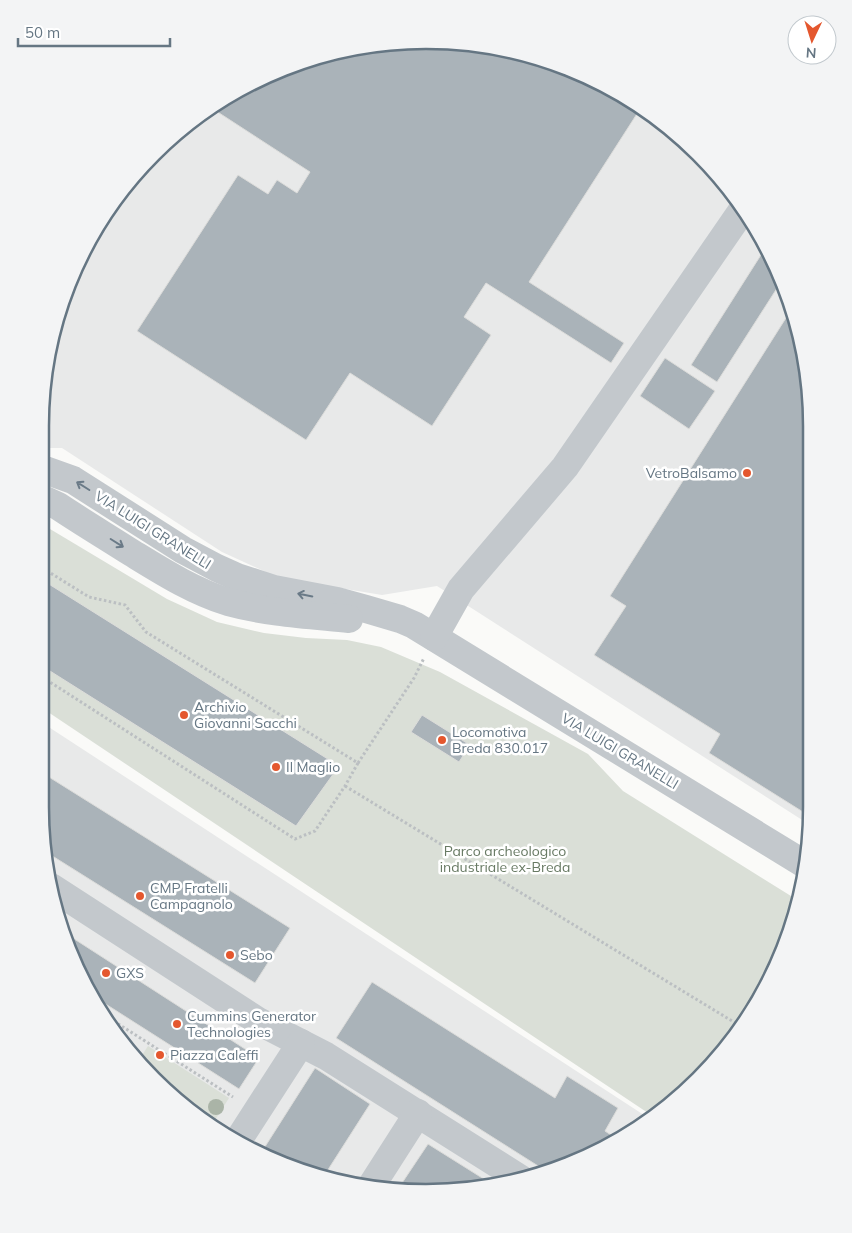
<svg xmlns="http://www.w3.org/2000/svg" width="852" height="1233" font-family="Mulish,sans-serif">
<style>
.built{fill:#e8e9e9}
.green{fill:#dadfd7}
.building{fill:#aab3b9;stroke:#dcdcda}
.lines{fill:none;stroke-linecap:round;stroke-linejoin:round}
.path{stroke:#bbbfc2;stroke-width:3;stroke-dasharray:2.5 2.5;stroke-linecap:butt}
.minor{stroke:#c3c8cc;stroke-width:28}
.tree{fill:#aab4a7}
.oneway{stroke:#6a7a87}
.poi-dot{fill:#e4572e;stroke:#fff;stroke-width:2}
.labels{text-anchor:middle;stroke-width:5;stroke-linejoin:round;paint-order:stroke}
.poi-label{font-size:14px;fill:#657683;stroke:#fff;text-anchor:start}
.street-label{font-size:14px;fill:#657683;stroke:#fff}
.park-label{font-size:14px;fill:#687a64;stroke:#fff}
.rim{fill:none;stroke:#657683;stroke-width:2.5}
</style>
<rect width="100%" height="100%" fill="#fafaf8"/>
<g class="built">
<path d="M 426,40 L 502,47 L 574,70 L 641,105 L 699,153 L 772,255 L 805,351 L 812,807 L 810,825 L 437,586 L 382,595 L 279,578 L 222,552 L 62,448 L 46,448 L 47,351 L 92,233 L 153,153 L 212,105 L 279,69 L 351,47 Z"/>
<path d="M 41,722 L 647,1117 L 597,1153 L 501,1186 L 376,1190 L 278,1164 L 172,1097 L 105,1021 L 53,907 L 40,807 Z"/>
</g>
<g class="green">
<path d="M 45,526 L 167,599 L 217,622 L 264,633 L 306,638 L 347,640 L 381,647 L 440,672 L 588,754 L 623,791 L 799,901 L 783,955 L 747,1022 L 699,1080 L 651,1115 L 42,708 Z"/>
<path d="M 148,1046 L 229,1098 L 213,1123 L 172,1097 L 139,1060 Z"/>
</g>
<g class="building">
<path d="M 426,40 L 502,47 L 574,69 L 642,106 L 529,282 L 624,343 L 611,363 L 486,283 L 464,317 L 491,335 L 432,426 L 350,373 L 306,440 L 137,331 L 238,175 L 268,194 L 277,180 L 297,193 L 310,172 L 213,109 L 218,102 L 279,69 L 351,47 Z"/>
<path d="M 766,247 L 772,255 L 781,282 L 717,382 L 691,365 Z"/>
<path d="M 791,310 L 805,351 L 812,807 L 811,817 L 709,753 L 720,734 L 594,655 L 626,606 L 610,596 Z"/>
<path d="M 665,358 L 715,391 L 689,429 L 640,396 Z"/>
<path d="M 44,581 L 339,766 L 296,826 L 42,666 Z"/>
<path d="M 422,715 L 470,745 L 459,762 L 411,732 Z"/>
<path d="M 41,772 L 290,928 L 255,983 L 46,852 L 40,807 Z"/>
<path d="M 65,933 L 259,1058 L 239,1089 L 93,996 Z"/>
<path d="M 372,982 L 555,1098 L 567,1076 L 618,1108 L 605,1131 L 617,1139 L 597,1153 L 546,1171 L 336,1038 Z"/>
<path d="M 315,1068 L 370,1104 L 324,1176 L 278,1164 L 261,1153 Z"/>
<path d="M 428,1144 L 495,1186 L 398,1189 Z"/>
</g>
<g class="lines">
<g class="path">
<path d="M 42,677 L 295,839 L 315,831 L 345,786 L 358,763 L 146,632 L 125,605 L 89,597 L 44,569"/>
<path d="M 358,763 L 414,678 L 424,658"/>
<path d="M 345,786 L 742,1027"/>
<path d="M 101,1013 L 233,1097"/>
</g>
<g class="minor">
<path d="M 45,470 L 73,480 L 183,550 L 217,568 L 237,577 L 274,589 L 337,601 L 366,609 L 400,619 L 414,625 L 806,865"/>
<path d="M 45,500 L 58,506 C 82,522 107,537 132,553 C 163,572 193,591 228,602 C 268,613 309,615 349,619"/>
<path d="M 434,637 L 461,589 L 565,467 L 741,212"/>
<path d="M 51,887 L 258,1021 L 326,1056 L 521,1179"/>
<path d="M 239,1139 L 301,1043"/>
<path d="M 370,1188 L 418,1113"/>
</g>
</g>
<circle class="tree" cx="216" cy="1107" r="8"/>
<defs><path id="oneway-shaft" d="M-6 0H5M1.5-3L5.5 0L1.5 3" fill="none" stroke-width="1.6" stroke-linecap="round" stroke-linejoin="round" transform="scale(1.25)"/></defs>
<g class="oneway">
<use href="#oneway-shaft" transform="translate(83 486) rotate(-148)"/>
<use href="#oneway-shaft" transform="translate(117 543) rotate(32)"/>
<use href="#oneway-shaft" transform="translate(305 595) rotate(-169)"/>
</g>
<g class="poi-dot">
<circle cx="747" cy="473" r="5"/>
<circle cx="184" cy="715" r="5"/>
<circle cx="442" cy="740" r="5"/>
<circle cx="276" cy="767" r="5"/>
<circle cx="140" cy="896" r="5"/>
<circle cx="230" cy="955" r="5"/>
<circle cx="106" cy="973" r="5"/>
<circle cx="177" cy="1024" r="5"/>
<circle cx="160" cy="1055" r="5"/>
</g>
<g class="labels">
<g class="poi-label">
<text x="737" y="478" text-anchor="end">VetroBalsamo</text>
<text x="194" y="712">Archivio<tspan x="194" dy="16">Giovanni Sacchi</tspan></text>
<text x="452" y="737">Locomotiva<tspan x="452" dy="16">Breda 830.017</tspan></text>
<text x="286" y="772">Il Maglio</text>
<text x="150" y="893">CMP Fratelli<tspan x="150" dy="16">Campagnolo</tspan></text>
<text x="240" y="960">Sebo</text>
<text x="116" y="978">GXS</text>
<text x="187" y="1021">Cummins Generator<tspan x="187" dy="16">Technologies</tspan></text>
<text x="170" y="1060">Piazza Caleffi</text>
</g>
<g class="street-label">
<text transform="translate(153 530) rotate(32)" y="5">VIA LUIGI GRANELLI</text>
<text transform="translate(620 751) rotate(31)" y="5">VIA LUIGI GRANELLI</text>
</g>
<g class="park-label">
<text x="505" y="856">Parco archeologico<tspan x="505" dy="16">industriale ex-Breda</tspan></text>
</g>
</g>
<path d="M0 0H852V1233H0ZM426 49H426A377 377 0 0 1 803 426V807A377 377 0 0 1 426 1184H426A377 377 0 0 1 49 807V426A377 377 0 0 1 426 49Z" fill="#f3f4f5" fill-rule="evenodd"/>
<path class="rim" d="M426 49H426A377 377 0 0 1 803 426V807A377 377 0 0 1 426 1184H426A377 377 0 0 1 49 807V426A377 377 0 0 1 426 49Z"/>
<g transform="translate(812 40) rotate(184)"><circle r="24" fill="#ffffff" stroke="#c1c8cd"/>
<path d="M0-4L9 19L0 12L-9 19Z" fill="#e4572e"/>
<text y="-8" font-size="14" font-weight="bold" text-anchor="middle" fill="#657683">N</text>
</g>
<path d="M18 38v8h152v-8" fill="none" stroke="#657683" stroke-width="2.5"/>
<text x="25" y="38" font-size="15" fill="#657683" stroke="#ffffff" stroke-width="4" paint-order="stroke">50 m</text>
</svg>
